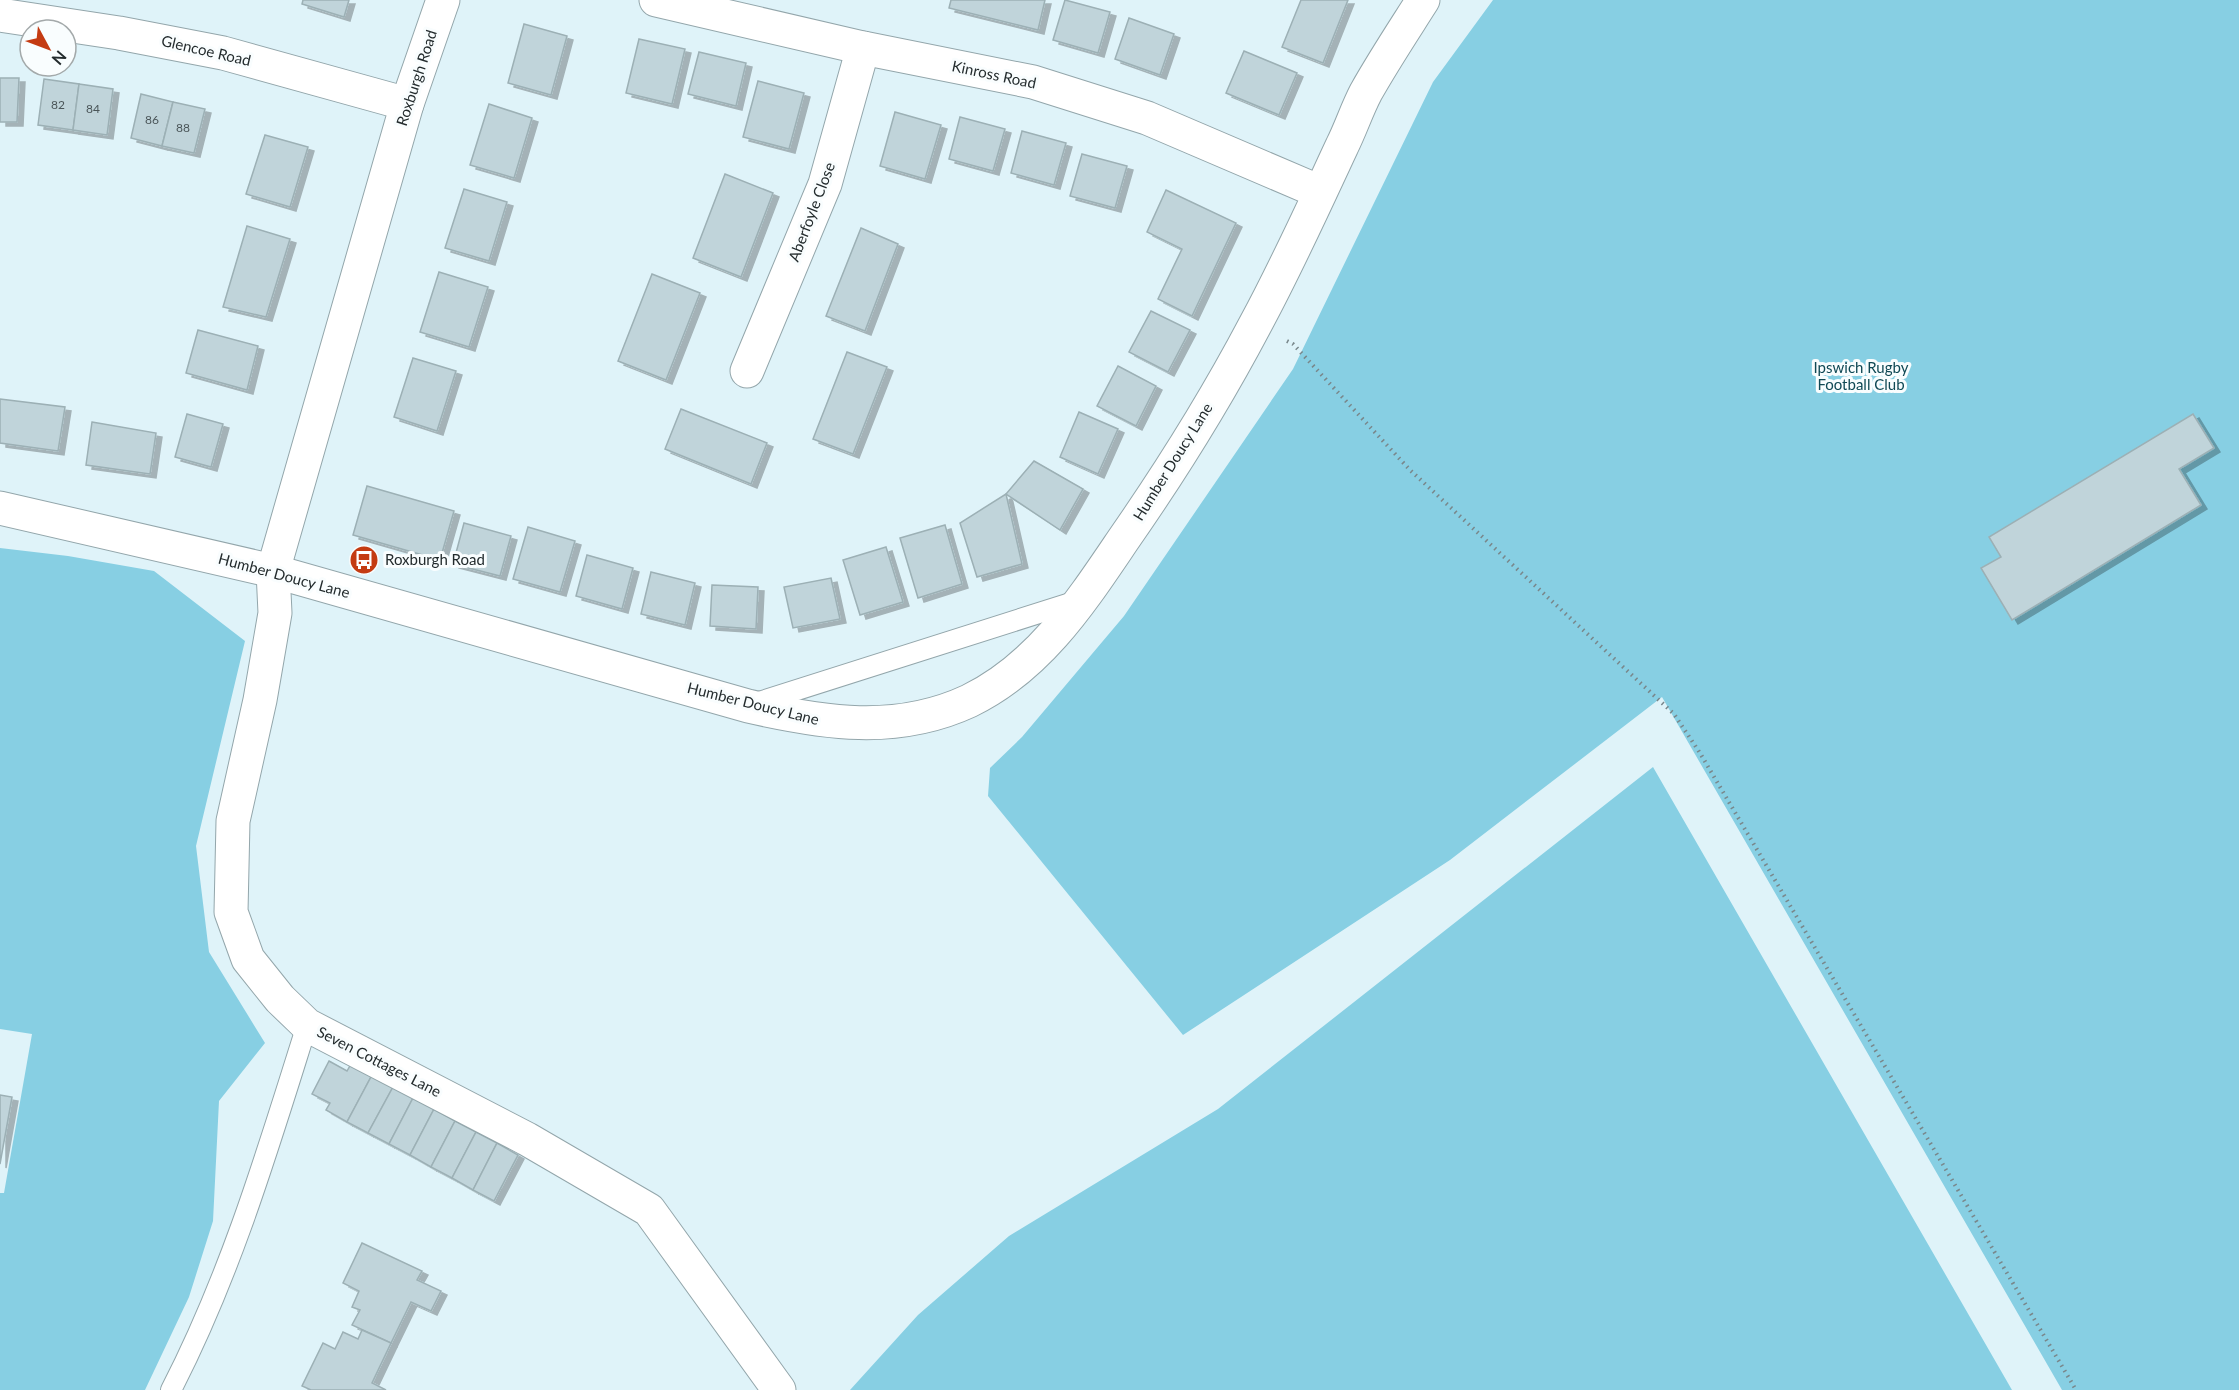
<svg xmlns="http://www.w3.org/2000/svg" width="2239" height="1390" font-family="Lato,sans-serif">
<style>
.green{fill:#87cfe3}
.building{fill:#c0d4da;stroke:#9cb0b5;stroke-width:1.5;filter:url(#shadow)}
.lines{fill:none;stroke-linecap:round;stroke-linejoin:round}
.service-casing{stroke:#93a6ab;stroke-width:22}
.minor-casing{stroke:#93a6ab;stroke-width:35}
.tertiary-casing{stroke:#93a6ab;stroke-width:35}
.path{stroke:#79878b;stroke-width:4;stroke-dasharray:1.5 4.5;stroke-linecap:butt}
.service{stroke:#fff;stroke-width:20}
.minor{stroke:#fff;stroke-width:33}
.tertiary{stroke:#fff;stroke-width:33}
.labels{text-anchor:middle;stroke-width:6;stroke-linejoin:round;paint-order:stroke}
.number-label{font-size:12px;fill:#4a5558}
.street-label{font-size:15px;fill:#232b2d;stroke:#f9fdfe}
.park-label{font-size:15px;fill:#104955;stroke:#f9fdfe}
.poi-label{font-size:15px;fill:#232b2d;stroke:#f9fdfe;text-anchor:start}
</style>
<defs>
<filter id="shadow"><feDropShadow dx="6" dy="4" stdDeviation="0" flood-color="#0004"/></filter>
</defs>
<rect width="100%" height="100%" fill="#dff3f9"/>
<g class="green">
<path d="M 1493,0 L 2239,0 L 2239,1390 L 2062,1390 L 1662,697 L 1450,860 L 1183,1035 L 988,796 L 990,768 L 1022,737 L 1124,616 L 1293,369 L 1433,82 Z"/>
<path d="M 0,548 L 68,556 L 154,571 L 245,641 L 196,846 L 209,952 L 265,1043 L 219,1101 L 213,1221 L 189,1297 L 145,1390 L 0,1390 L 0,1193 L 4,1193 L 32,1034 L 0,1029 Z"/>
<path d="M 1653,767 L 2012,1390 L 850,1390 L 918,1315 L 1009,1236 L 1218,1109 Z"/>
</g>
<g class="building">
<path d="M 303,0 L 349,0 L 344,17 L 302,4 Z"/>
<path d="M 951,0 L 1045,0 L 1038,30 L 949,8 Z"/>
<path d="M 1065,0 L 1110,12 L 1098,53 L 1053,40 Z"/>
<path d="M 1301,0 L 1348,0 L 1323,63 L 1282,47 Z"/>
<path d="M 1129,18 L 1174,34 L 1160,75 L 1115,59 Z"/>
<path d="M 524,24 L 567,36 L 551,95 L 508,83 Z"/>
<path d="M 639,39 L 685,49 L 672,104 L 626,93 Z"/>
<path d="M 1244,51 L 1297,73 L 1279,115 L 1226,93 Z"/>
<path d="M 699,52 L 746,63 L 736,106 L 688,94 Z"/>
<path d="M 0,78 L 19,78 L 17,122 L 0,122 Z"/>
<path d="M 44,79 L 79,84 L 73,130 L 38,125 Z"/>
<path d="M 758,81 L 804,93 L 789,149 L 743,137 Z"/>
<path d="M 79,84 L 113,89 L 107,135 L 73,130 Z"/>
<path d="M 141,94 L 173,102 L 162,146 L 131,138 Z"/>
<path d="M 173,102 L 205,109 L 194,153 L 162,146 Z"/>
<path d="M 489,104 L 532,118 L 514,178 L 470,165 Z"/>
<path d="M 895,112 L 941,125 L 925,179 L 880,166 Z"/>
<path d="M 960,117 L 1005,129 L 993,171 L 949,159 Z"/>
<path d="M 1022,131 L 1066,143 L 1054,185 L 1011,173 Z"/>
<path d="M 265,135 L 308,147 L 290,207 L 246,194 Z"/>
<path d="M 1082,154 L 1127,166 L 1115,208 L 1070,196 Z"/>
<path d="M 725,174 L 773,193 L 741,277 L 693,258 Z"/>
<path d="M 464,189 L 507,202 L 489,261 L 445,248 Z"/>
<path d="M 1166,190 L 1236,223 L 1192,316 L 1158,299 L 1182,249 L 1147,232 Z"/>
<path d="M 247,226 L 290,239 L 266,317 L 223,307 Z"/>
<path d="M 861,228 L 898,244 L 865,331 L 826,316 Z"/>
<path d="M 439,272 L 488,287 L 469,347 L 420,332 Z"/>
<path d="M 652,274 L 700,293 L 666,380 L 618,361 Z"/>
<path d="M 1151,311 L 1190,330 L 1168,372 L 1129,352 Z"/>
<path d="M 198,330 L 258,346 L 247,390 L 186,373 Z"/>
<path d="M 847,352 L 887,367 L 853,454 L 813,439 Z"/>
<path d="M 413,358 L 456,371 L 437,431 L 394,417 Z"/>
<path d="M 1118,366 L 1156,386 L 1136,426 L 1097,406 Z"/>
<path d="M 0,399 L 65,407 L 58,451 L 0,443 Z"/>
<path d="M 681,409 L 767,443 L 751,484 L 665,449 Z"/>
<path d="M 1079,412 L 1118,429 L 1098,474 L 1060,457 Z"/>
<path d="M 187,414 L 223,424 L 211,467 L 175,457 Z"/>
<path d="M 2193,414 L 2214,448 L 2179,469 L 2201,505 L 2012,620 L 1981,568 L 2001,557 L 1989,537 Z"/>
<path d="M 92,422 L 156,433 L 150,474 L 86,465 Z"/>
<path d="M 1034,461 L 1083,489 L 1060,530 L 1006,494 Z"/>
<path d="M 367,486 L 454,511 L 440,560 L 353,535 Z"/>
<path d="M 1006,494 L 1022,564 L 977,577 L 960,523 Z"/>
<path d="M 464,523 L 511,536 L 500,576 L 453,564 Z"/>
<path d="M 945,525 L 962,584 L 918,598 L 900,538 Z"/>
<path d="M 528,527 L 575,541 L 560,592 L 513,579 Z"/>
<path d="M 886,547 L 903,602 L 860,615 L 843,560 Z"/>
<path d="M 587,555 L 633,568 L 622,609 L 576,596 Z"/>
<path d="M 651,572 L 695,583 L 685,625 L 641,614 Z"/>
<path d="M 831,578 L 840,619 L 793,628 L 784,587 Z"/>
<path d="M 712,585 L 758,587 L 756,629 L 710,626 Z"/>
<path d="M 329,1061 L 347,1071 L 351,1064 L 372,1075 L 347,1122 L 326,1110 L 330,1103 L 312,1094 Z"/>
<path d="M 372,1075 L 393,1087 L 368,1133 L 347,1122 Z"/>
<path d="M 393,1087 L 413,1098 L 389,1144 L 368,1133 Z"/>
<path d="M 0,1095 L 12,1097 L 0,1164 Z"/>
<path d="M 413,1098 L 434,1109 L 410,1155 L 389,1144 Z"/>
<path d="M 434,1109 L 455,1121 L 431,1167 L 410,1155 Z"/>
<path d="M 455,1121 L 476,1132 L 452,1178 L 431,1167 Z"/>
<path d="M 476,1132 L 497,1143 L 473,1190 L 452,1178 Z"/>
<path d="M 497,1143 L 518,1155 L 494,1201 L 473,1190 Z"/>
<path d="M 362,1243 L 422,1271 L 417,1280 L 441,1291 L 431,1311 L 411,1302 L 391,1343 L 352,1325 L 360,1310 L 352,1307 L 359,1291 L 343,1283 Z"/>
<path d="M 362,1330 L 391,1343 L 372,1383 L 386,1390 L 311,1390 L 302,1386 L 323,1343 L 335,1349 L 343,1332 L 358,1339 Z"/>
</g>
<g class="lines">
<g class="service-casing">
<g id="service">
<path d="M 756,703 L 1080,600"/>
<path d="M 171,1390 C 231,1274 268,1149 307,1025"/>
</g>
</g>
<g class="minor-casing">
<g id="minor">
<path d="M 443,0 L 407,104 L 273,571 L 275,613 L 260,700 L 233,821 L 231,912 L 248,959 L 280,999 L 307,1025 L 527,1139 L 649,1210 L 779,1390"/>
<path d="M 656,0 L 863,48 L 1033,82 L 1147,118 L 1320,192"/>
<path d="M 0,15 L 119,33 L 223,53 L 407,104"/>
<path d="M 747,371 L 825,184 L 863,48"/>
</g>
</g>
<g class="tertiary-casing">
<path id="tertiary" d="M 0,508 L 273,571 L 748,706 C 823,723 896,735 969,701 C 1039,667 1081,602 1123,540 C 1171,471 1216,399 1255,325 C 1287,266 1314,206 1342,146 C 1351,128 1357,109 1366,92 C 1384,60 1404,30 1423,0"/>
</g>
<path class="path" d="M 1287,341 L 1293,344 L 1410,470 L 1674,714 L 1700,753 L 2076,1390"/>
<use href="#service" class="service"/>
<use href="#minor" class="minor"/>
<use href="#tertiary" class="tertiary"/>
</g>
<defs>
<g id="bus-disc" transform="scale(1.5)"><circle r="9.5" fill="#c43b12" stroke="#f9fdfe"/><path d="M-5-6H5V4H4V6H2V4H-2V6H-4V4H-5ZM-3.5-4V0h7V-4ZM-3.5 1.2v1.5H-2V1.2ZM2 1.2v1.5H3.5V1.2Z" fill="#fff"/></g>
</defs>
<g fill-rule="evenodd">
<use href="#bus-disc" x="364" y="560"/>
</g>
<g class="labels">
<g class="number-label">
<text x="58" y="109">82</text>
<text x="93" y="113">84</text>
<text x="152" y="124">86</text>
<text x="183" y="132">88</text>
</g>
<g class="street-label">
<text transform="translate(206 51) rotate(13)" y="5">Glencoe Road</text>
<text transform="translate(994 75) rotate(12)" y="5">Kinross Road</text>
<text transform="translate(417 78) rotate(-72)" y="5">Roxburgh Road</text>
<text transform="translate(812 212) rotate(-69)" y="5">Aberfoyle Close</text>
<text transform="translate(1173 462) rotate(-58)" y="5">Humber Doucy Lane</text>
<text transform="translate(284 576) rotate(15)" y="5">Humber Doucy Lane</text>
<text transform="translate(753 704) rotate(14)" y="5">Humber Doucy Lane</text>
<text transform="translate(379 1062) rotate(27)" y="5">Seven Cottages Lane</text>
</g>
<g class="park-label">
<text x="1861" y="373">Ipswich Rugby<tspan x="1861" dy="17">Football Club</tspan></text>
</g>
<g class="poi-label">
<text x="385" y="565">Roxburgh Road</text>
</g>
</g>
<g transform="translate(48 48) rotate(131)"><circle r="28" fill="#f9fdfe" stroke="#a3a9aa" stroke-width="1.5"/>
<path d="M0-4.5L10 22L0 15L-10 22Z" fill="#c43b12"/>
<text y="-9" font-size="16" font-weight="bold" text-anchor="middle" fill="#232b2d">N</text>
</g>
</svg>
